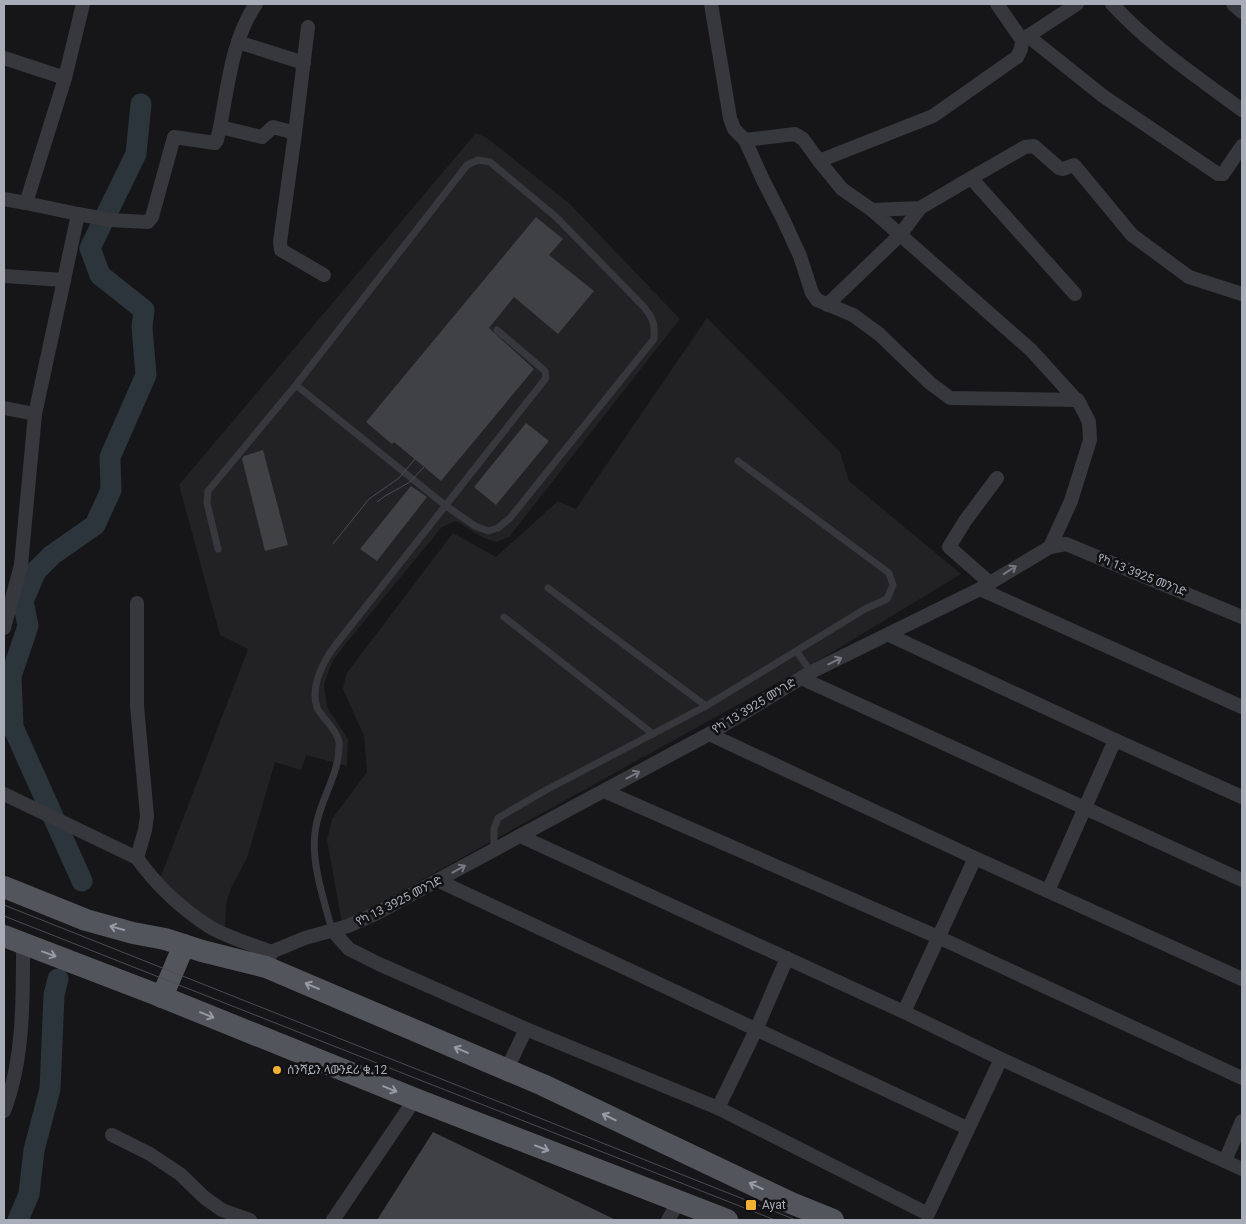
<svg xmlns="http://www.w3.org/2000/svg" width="1246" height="1224" font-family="Roboto,'Noto Sans Ethiopic',sans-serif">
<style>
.built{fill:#222225}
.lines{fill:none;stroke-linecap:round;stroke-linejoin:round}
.river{stroke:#2c353c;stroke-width:21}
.building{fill:#404145}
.service{stroke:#37383d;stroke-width:7}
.minor{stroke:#37383d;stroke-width:14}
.primary{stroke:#53555c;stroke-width:22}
.tram{stroke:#4a4c52;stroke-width:1}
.oneway{stroke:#757881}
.oneway2{stroke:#979ba6}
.poi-dot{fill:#f2b134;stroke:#111113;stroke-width:2}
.labels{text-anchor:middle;stroke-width:5;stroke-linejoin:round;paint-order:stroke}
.street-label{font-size:12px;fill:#a8adb8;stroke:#111113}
.poi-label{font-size:12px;fill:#a8adb8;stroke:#111113;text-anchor:start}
</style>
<rect width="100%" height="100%" fill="#161618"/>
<g class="built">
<path d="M 476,133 L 487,138 L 570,204 L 680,319 L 509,537 L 496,542 L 482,537 L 456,521 L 442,527 L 347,642 L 332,662 L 324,684 L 327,707 L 348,739 L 347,766 L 306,755 L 301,770 L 275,762 L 247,858 L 231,888 L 226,904 L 225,927 L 190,910 L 160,879 L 248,649 L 220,635 L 179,485 Z"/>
<path d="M 707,318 L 840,452 L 849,481 L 961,574 L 824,657 L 342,924 L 327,839 L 332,819 L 367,772 L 364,736 L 343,689 L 346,674 L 453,533 L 496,557 L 558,501 L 576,509 Z"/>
</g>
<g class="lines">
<g class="river">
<path d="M 82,881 L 13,727 L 11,676 L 28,626 L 23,601 L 36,571 L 52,555 L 95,525 L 111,490 L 110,457 L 146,375 L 142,327 L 144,310 L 100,275 L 90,248 L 136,154 L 141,104"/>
<path d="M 18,1220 L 29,1194 L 34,1150 L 50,1089 L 54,995 L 58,979"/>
</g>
</g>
<g class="building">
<path d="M 536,217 L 563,239 L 549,255 L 594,291 L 558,334 L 514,297 L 489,328 L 534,369 L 441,481 L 394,442 L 392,444 L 366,422 Z"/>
<path d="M 526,423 L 549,441 L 496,505 L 474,487 Z"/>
<path d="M 263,450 L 288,545 L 265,551 L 242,459 L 244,456 Z"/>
<path d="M 411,486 L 427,497 L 377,561 L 360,549 Z"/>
<path d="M 433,1132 L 616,1220 L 377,1220 Z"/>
</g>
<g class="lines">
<g class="service">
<path d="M 218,549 L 207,503 L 208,491 L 296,385 L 467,165 L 478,160 L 490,162 L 556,217 L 643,306 C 653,318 655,323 654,339 L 510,518 L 498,528 L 488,531 L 475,526 L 446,506 L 296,385"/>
<path d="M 548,588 L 706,706"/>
<path d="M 504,617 L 653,734"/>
<path d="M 797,652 L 811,672"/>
<path d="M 494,850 L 494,829 L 498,818 L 546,790 L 706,706 L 865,609 L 887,599 L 893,585 L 889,573 L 738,461"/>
<path d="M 332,930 C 324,901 311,862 315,833 C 318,801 341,774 339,742 C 338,734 330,725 325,719 C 322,715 318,711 317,707 C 310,687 323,662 334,647 L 546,378 L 545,371 L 497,330"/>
</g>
<g class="minor">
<path d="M 711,4 L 730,118 L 734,129 L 745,140 L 795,134 L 803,139 L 819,161"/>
<path d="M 1112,4 C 1150,45 1197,77 1242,110"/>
<path d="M 1233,4 L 1242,12"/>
<path d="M 1028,36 L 1103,96 L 1218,174 L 1223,174 L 1242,146"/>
<path d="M 1022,40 L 1077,4"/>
<path d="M 238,42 L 304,63"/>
<path d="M 4,58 L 65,78 L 26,203 L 78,214"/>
<path d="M 65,78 L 83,4"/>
<path d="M 220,127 C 228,86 232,39 256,4"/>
<path d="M 295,133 L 280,242 L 281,250 L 324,275"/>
<path d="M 745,140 L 763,180 L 783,219 L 800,256 L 812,293 L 817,300 L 853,315 L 879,334 L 930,383 L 950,398 L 1078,400"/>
<path d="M 971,178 L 1025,147 L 1034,146 L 1059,168 L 1063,169 L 1074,165 L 1132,235 L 1189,277 L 1242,294"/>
<path d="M 4,199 L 26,203"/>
<path d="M 872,210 L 842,189 L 819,161 L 933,116 L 1017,57 L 1021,49 L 1022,40 L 997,4"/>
<path d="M 4,276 L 64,280 L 78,214 L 110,220 L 148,222 L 152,217 L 174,137 L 215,143 L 217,140 L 220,127 L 262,137 L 273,127 L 295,133 L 308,27"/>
<path d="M 827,305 L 900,235 L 920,208"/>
<path d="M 4,408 L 35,414"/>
<path d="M 1050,547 L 1071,501 L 1090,440 L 1089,422 L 1080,404 L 1031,350 L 872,210 L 920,208 L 971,178 L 1075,294"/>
<path d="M 990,583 L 949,547 L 965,521 L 997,478"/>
<path d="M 980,589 L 1242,707"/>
<path d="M 137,603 L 137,706 L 147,816 L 145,830 L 137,858"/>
<path d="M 4,628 L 21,565 L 35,414 L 64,280"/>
<path d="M 889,635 L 1115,740 L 1242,797"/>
<path d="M 801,678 L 1242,880"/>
<path d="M 709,734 L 975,858 L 1242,979"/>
<path d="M 604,791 L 938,937 L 1242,1078"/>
<path d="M 4,794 L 137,858 C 156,885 183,910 210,927 C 229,938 251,944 271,952 L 269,959"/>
<path d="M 520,836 L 904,1012 L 1001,1059"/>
<path d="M 439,881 L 967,1128"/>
<path d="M 1048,891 L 1115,740"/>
<path d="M 332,930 L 349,949 L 379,964 L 526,1029 L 718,1108 L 928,1214 L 1001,1059 L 1242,1169"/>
<path d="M 271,952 L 305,938 L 348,926 L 375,914 L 709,734 L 811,672 L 980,589 L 1050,547 L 1066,544 L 1242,617"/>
<path d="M 904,1012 L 975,858"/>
<path d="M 507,1069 L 526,1029"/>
<path d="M 718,1108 L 756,1030 L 787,958"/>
<path d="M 4,1111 C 24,1059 23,999 23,945"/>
<path d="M 112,1135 L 150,1154 L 180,1174 L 205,1198 L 222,1210 L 250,1220"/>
<path d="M 1225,1161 L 1242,1121"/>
<path d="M 333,1220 L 415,1099"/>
<path d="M 668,1220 L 679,1201"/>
</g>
<g class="primary">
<path d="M 4,887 L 86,920 L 133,933 L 165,939 L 202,951 L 266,967 L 543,1085 L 791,1203 L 833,1220"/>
<path d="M 4,936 L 155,994 L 415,1099 L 727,1220"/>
<path d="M 162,997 L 184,945"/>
</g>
<g class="tram">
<path d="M 377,502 L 385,496 L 410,482 L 424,467"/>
<path d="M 333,544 L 369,499 L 399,478 L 415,459"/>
<path d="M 4,905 L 796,1220"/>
<path d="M 4,916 L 775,1220"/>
</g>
</g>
<defs><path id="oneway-shaft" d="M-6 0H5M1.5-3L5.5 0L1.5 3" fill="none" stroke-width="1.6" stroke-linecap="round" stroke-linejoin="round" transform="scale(1.25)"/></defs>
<g class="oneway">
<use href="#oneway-shaft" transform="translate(1010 570) rotate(-33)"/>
<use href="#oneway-shaft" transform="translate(835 661) rotate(-26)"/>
<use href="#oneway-shaft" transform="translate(633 775) rotate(-28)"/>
<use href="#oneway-shaft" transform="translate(459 869) rotate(-29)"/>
</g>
<g class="oneway2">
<use href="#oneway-shaft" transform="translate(117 928) rotate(-165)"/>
<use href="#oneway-shaft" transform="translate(49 954) rotate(20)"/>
<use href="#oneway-shaft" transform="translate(312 986) rotate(-157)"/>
<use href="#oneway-shaft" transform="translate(207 1015) rotate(22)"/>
<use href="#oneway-shaft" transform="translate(461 1050) rotate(-157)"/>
<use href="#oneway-shaft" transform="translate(390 1089) rotate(22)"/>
<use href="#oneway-shaft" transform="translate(609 1117) rotate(-154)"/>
<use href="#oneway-shaft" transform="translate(542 1148) rotate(21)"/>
<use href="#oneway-shaft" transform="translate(756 1186) rotate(-155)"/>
</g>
<g class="poi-dot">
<circle cx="277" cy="1070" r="5"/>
<rect x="745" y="1199" width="12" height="12" rx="2.5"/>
</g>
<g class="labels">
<g class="street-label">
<text transform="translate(1142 575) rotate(22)" y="4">የካ 13 3925 መንገድ</text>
<text transform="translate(754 706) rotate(-31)" y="4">የካ 13 3925 መንገድ</text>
<text transform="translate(399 901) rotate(-27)" y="4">የካ 13 3925 መንገድ</text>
</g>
<g class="poi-label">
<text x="287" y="1074">ሰንሻይን ላውንደሪ ቁ.12</text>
<text x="762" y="1209">Ayat</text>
</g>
</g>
<rect width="1246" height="1224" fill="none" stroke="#a8adb8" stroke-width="10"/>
</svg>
